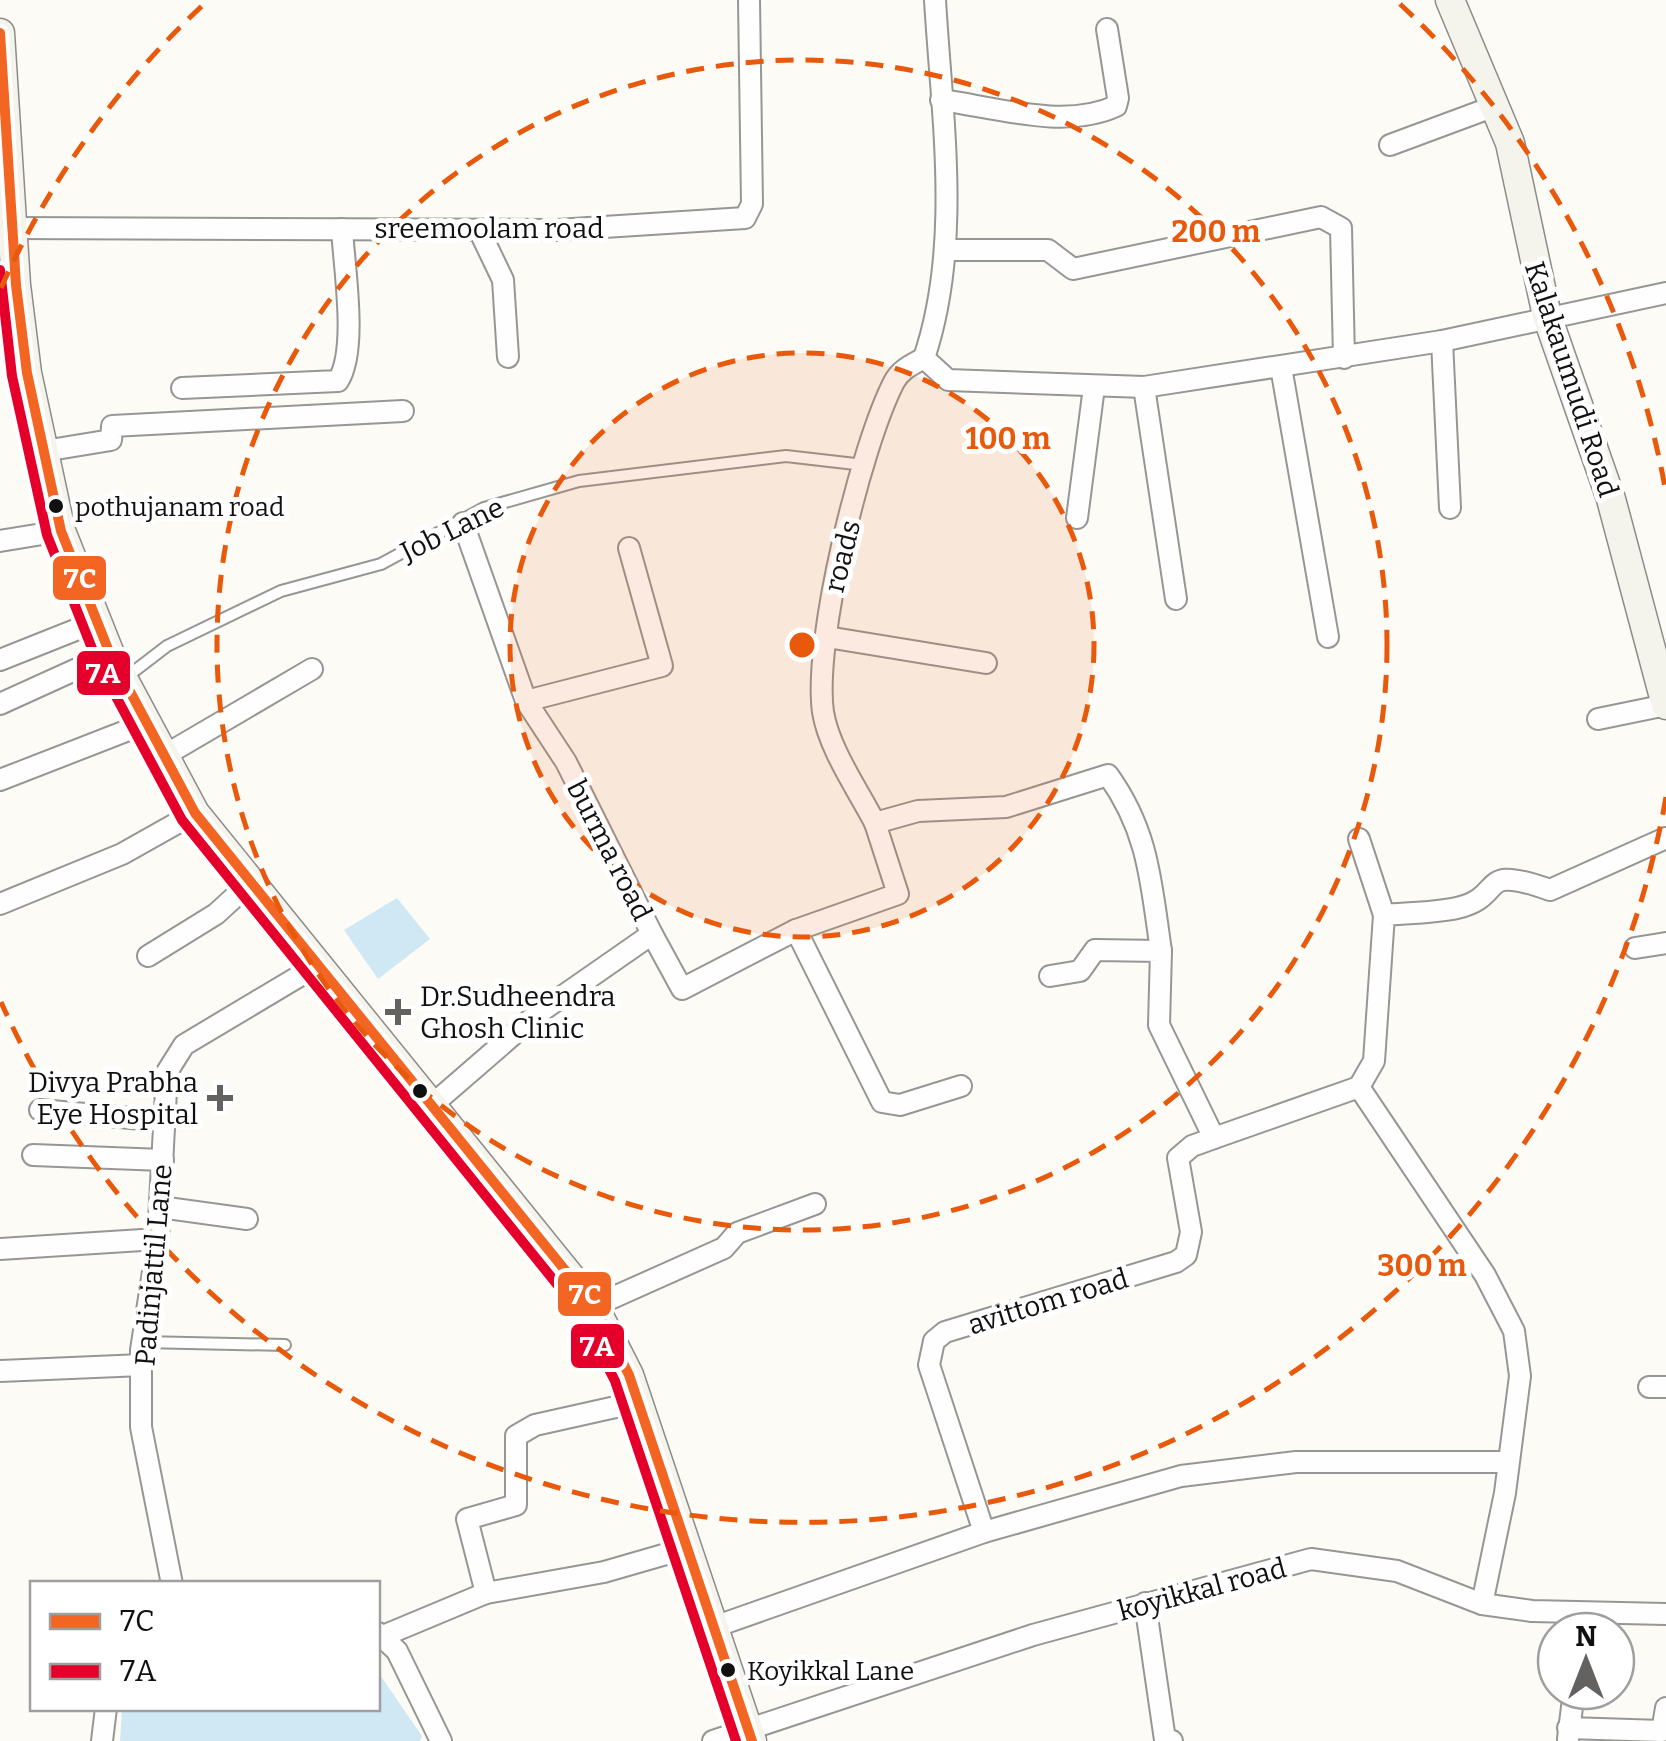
<svg xmlns="http://www.w3.org/2000/svg" width="1666" height="1741" font-family="Bitter,serif">
<style>
.water{fill:#cfe8f3}
.lines{fill:none;stroke-linecap:round;stroke-linejoin:round}
.lane-casing{stroke:#969694;stroke-width:14}
.street-casing{stroke:#969694;stroke-width:24}
.secondary-casing{stroke:#8d8c8a;stroke-width:31}
.lane{stroke:#fffefe;stroke-width:10}
.street{stroke:#fffefe;stroke-width:20}
.secondary{stroke:#f4f3ec;stroke-width:28}
.bus-1-casing{stroke:#fff;stroke-width:18}
.bus-2-casing{stroke:#fff;stroke-width:18}
.bus-1{stroke:#f26522;stroke-width:10}
.bus-2{stroke:#e4002b;stroke-width:10}
.ring{fill:none;stroke:#e8590c;stroke-width:5;stroke-dasharray:18 12}
.bus-dot{fill:#101010;stroke:#fff;stroke-width:4}
.poi-dot{fill:#636260;stroke:#fff;stroke-width:4}
.labels{text-anchor:middle;stroke-width:10;stroke-linejoin:round;paint-order:stroke}
.bus-label{font-size:26px;fill:#101010;stroke:#fff;text-anchor:start}
.street-label{font-size:28px;fill:#101010;stroke:#fff}
.poi-label{font-size:28px;fill:#101010;stroke:#fff;text-anchor:start}
.centre{fill:#e8590c;stroke:#fff;stroke-width:5}
.ring-label{font-size:30px;text-anchor:middle;font-weight:bold;fill:#e8590c;stroke:#fff;stroke-width:10;stroke-linejoin:round;paint-order:stroke}
.line-badge{stroke:#fff;stroke-width:4}
.badge-label{font-size:28px;text-anchor:middle;font-weight:bold;fill:#fff}
</style>
<rect width="100%" height="100%" fill="#fcfbf6"/>
<g class="water">
<path d="M 397,898 L 430,939 L 378,979 L 344,930 Z"/>
<path d="M 378,1672 L 422,1736 L 420,1741 L 120,1741 L 122,1709 L 378,1708 Z"/>
</g>
<g class="lines">
<g class="lane-casing">
<g id="lane">
<path d="M 124,679 L 167,646 L 281,591 L 381,564 L 484,508 L 579,481 L 786,456 L 864,465"/>
<path d="M 142,1342 L 285,1345"/>
</g>
</g>
<g class="street-casing">
<g id="street">
<path d="M 935,0 C 942,118 962,245 924,358 L 948,380 L 1144,387 L 1442,341 L 1666,293"/>
<path d="M 941,100 C 994,107 1065,130 1116,106 L 1118,98 L 1107,29"/>
<path d="M 1390,145 L 1495,106"/>
<path d="M 11,228 L 557,230 L 745,218 L 752,204 L 749,0"/>
<path d="M 479,230 L 503,280 L 508,357"/>
<path d="M 946,250 L 1048,250 L 1073,269 L 1321,217 L 1341,228 L 1344,358"/>
<path d="M 1442,341 L 1450,508"/>
<path d="M 1281,367 L 1328,637"/>
<path d="M 1144,387 L 1176,599"/>
<path d="M 182,388 L 338,381 C 358,350 344,267 342,229"/>
<path d="M 44,451 L 111,440 L 112,426 L 403,411"/>
<path d="M 1077,518 L 1094,387"/>
<path d="M 0,541 L 61,531"/>
<path d="M 827,637 L 986,663"/>
<path d="M 0,660 L 98,621"/>
<path d="M 526,701 L 662,666 L 629,548"/>
<path d="M 0,704 L 110,654"/>
<path d="M 1598,719 L 1666,705"/>
<path d="M 167,754 L 312,669"/>
<path d="M 0,780 L 149,722"/>
<path d="M 875,823 C 858,790 829,749 823,712 C 813,641 861,446 894,382 C 901,369 912,365 924,358"/>
<path d="M 1359,839 L 1384,915"/>
<path d="M 0,904 L 122,854 L 195,813"/>
<path d="M 796,930 L 882,1102 L 900,1105 L 961,1086"/>
<path d="M 652,934 L 682,989 L 796,930 L 898,894 L 875,823 L 918,811 L 1006,807 L 1108,775 C 1149,832 1151,883 1161,951"/>
<path d="M 1635,948 L 1666,943"/>
<path d="M 148,956 L 216,914 L 251,882"/>
<path d="M 1359,1087 L 1485,1275 L 1514,1331 L 1520,1376 L 1505,1493 L 1482,1604"/>
<path d="M 432,1105 L 537,1014 L 652,934 L 566,762 L 526,701 L 463,523"/>
<path d="M 40,1110 L 165,1121"/>
<path d="M 1214,1138 L 1359,1087 L 1374,1061 L 1384,915 C 1408,913 1434,913 1457,908 C 1508,896 1474,863 1550,890 L 1666,838"/>
<path d="M 33,1155 L 163,1160"/>
<path d="M 160,1207 L 247,1219"/>
<path d="M 0,1249 L 158,1239"/>
<path d="M 594,1306 L 724,1248 L 737,1233 L 815,1204"/>
<path d="M 0,1371 L 142,1365"/>
<path d="M 1649,1387 L 1666,1387"/>
<path d="M 638,1402 L 535,1425 L 516,1436 L 516,1505 L 467,1519 L 486,1593 L 604,1572 L 687,1548"/>
<path d="M 984,1532 L 1181,1476 L 1296,1462 L 1507,1462"/>
<path d="M 172,1584 L 141,1427 L 141,1350 L 158,1239 L 167,1072 L 184,1045 L 318,965"/>
<path d="M 1145,1603 L 1165,1740 L 1172,1741"/>
<path d="M 714,1627 L 984,1532 L 929,1365 L 934,1341 L 945,1332 L 1176,1262 L 1186,1255 L 1191,1232 L 1178,1158 L 1192,1146 L 1214,1138 L 1159,1025 L 1161,951 L 1095,950 L 1080,971 L 1050,976"/>
<path d="M 378,1633 L 397,1651 L 441,1741"/>
<path d="M 383,1636 L 486,1593"/>
<path d="M 1568,1728 L 1662,1731 L 1666,1708"/>
<path d="M 1568,1739 L 1574,1691"/>
<path d="M 102,1741 L 106,1708"/>
<path d="M 713,1741 L 1033,1635 L 1311,1559 L 1397,1571 L 1482,1604 L 1532,1611 L 1666,1614"/>
</g>
</g>
<g class="secondary-casing">
<g id="secondary">
<path d="M 1450,0 L 1510,143 L 1547,316 L 1611,499 L 1666,705"/>
<path d="M 0,33 L 16,285 L 27,373 L 61,531 L 110,654 L 195,813 L 594,1306 L 629,1375 L 752,1741"/>
</g>
</g>
<use href="#lane" class="lane"/>
<use href="#street" class="street"/>
<use href="#secondary" class="secondary"/>
<g class="bus-1-casing">
<path id="bus-1" d="M 0,33 L 16,285 L 27,373 L 61,531 L 110,654 L 195,813 L 594,1306 L 629,1375 L 752,1741"/>
</g>
<g class="bus-2-casing">
<path id="bus-2" d="M 0,270 L 12,376 L 47,535 L 97,661 L 182,820 L 581,1314 L 615,1381 L 736,1741"/>
</g>
<use href="#bus-1" class="bus-1"/>
<use href="#bus-2" class="bus-2"/>
</g>
<circle cx="802" cy="645" r="292" fill="#e8590c" fill-opacity=".12"/>
<g class="ring">
<circle cx="802" cy="645" r="292"/>
<circle cx="802" cy="645" r="585"/>
<path d="M1666 797A877 877 0 0 1 1 1002M1 288A877 877 0 0 1 204 4M1400 4A877 877 0 0 1 1666 493"/>
</g>
<g class="bus-dot">
<circle cx="56" cy="506" r="9"/>
<circle cx="420" cy="1091" r="9"/>
<circle cx="728" cy="1670" r="9"/>
</g>
<g class="poi-dot">
<path d="M393 997h10v10h10v10h-10v10h-10v-10h-10v-10h10z"/>
<path d="M215 1083h10v10h10v10h-10v10h-10v-10h-10v-10h10z"/>
</g>
<g class="labels">
<g class="bus-label">
<text x="75" y="516">pothujanam road</text>
<text x="747" y="1680">Koyikkal Lane</text>
</g>
<g class="street-label">
<text x="489" y="238">sreemoolam road</text>
<text transform="translate(1572 379) rotate(72)" y="10">Kalakaumudi Road</text>
<text transform="translate(452 529) rotate(-26)" y="10">Job Lane</text>
<text transform="translate(842 556) rotate(-76)" y="10">roads</text>
<text transform="translate(610 850) rotate(63)" y="10">burma road</text>
<text transform="translate(153 1265) rotate(-85)" y="10">Padinjattil Lane</text>
<text transform="translate(1048 1301) rotate(-17)" y="10">avittom road</text>
<text transform="translate(1202 1589) rotate(-15)" y="10">koyikkal road</text>
</g>
<g class="poi-label">
<text x="420" y="1006">Dr.Sudheendra<tspan x="420" dy="32">Ghosh Clinic</tspan></text>
<text x="198" y="1092" text-anchor="end">Divya Prabha<tspan x="198" dy="32">Eye Hospital</tspan></text>
</g>
</g>
<circle cx="802" cy="645" r="15" class="centre"/>
<g class="ring-label">
<text x="1216" y="242">200 m</text>
<text x="1008" y="449">100 m</text>
<text x="1422" y="1276">300 m</text>
</g>
<g class="line-badge">
<rect x="51" y="554" width="57" height="48" rx="10" fill="#f26522"/>
<rect x="75" y="649" width="57" height="48" rx="10" fill="#e4002b"/>
<rect x="556" y="1270" width="57" height="48" rx="10" fill="#f26522"/>
<rect x="569" y="1322" width="57" height="48" rx="10" fill="#e4002b"/>
</g>
<g class="badge-label">
<text x="80" y="588">7C</text>
<text x="103" y="683">7A</text>
<text x="585" y="1304">7C</text>
<text x="597" y="1356">7A</text>
</g>
<rect x="30" y="1581" width="350" height="130" fill="#ffffff" stroke="#9f9f9f" stroke-width="2.5"/>
<rect x="50" y="1614" width="50" height="15" fill="#f26522" stroke="#9f9f9f" stroke-width="2.5"/>
<text x="120" y="1631" font-size="30" fill="#101010">7C</text>
<rect x="50" y="1664" width="50" height="15" fill="#e4002b" stroke="#9f9f9f" stroke-width="2.5"/>
<text x="120" y="1681" font-size="30" fill="#101010">7A</text>
<g transform="translate(1586 1661)"><circle r="48" fill="#ffffff" stroke="#9f9f9f" stroke-width="2.5"/>
<path d="M0-8L18 38L0 25L-18 38Z" fill="#636260"/>
<text y="-15" font-size="28" font-weight="bold" text-anchor="middle" fill="#101010">N</text>
</g>
</svg>
